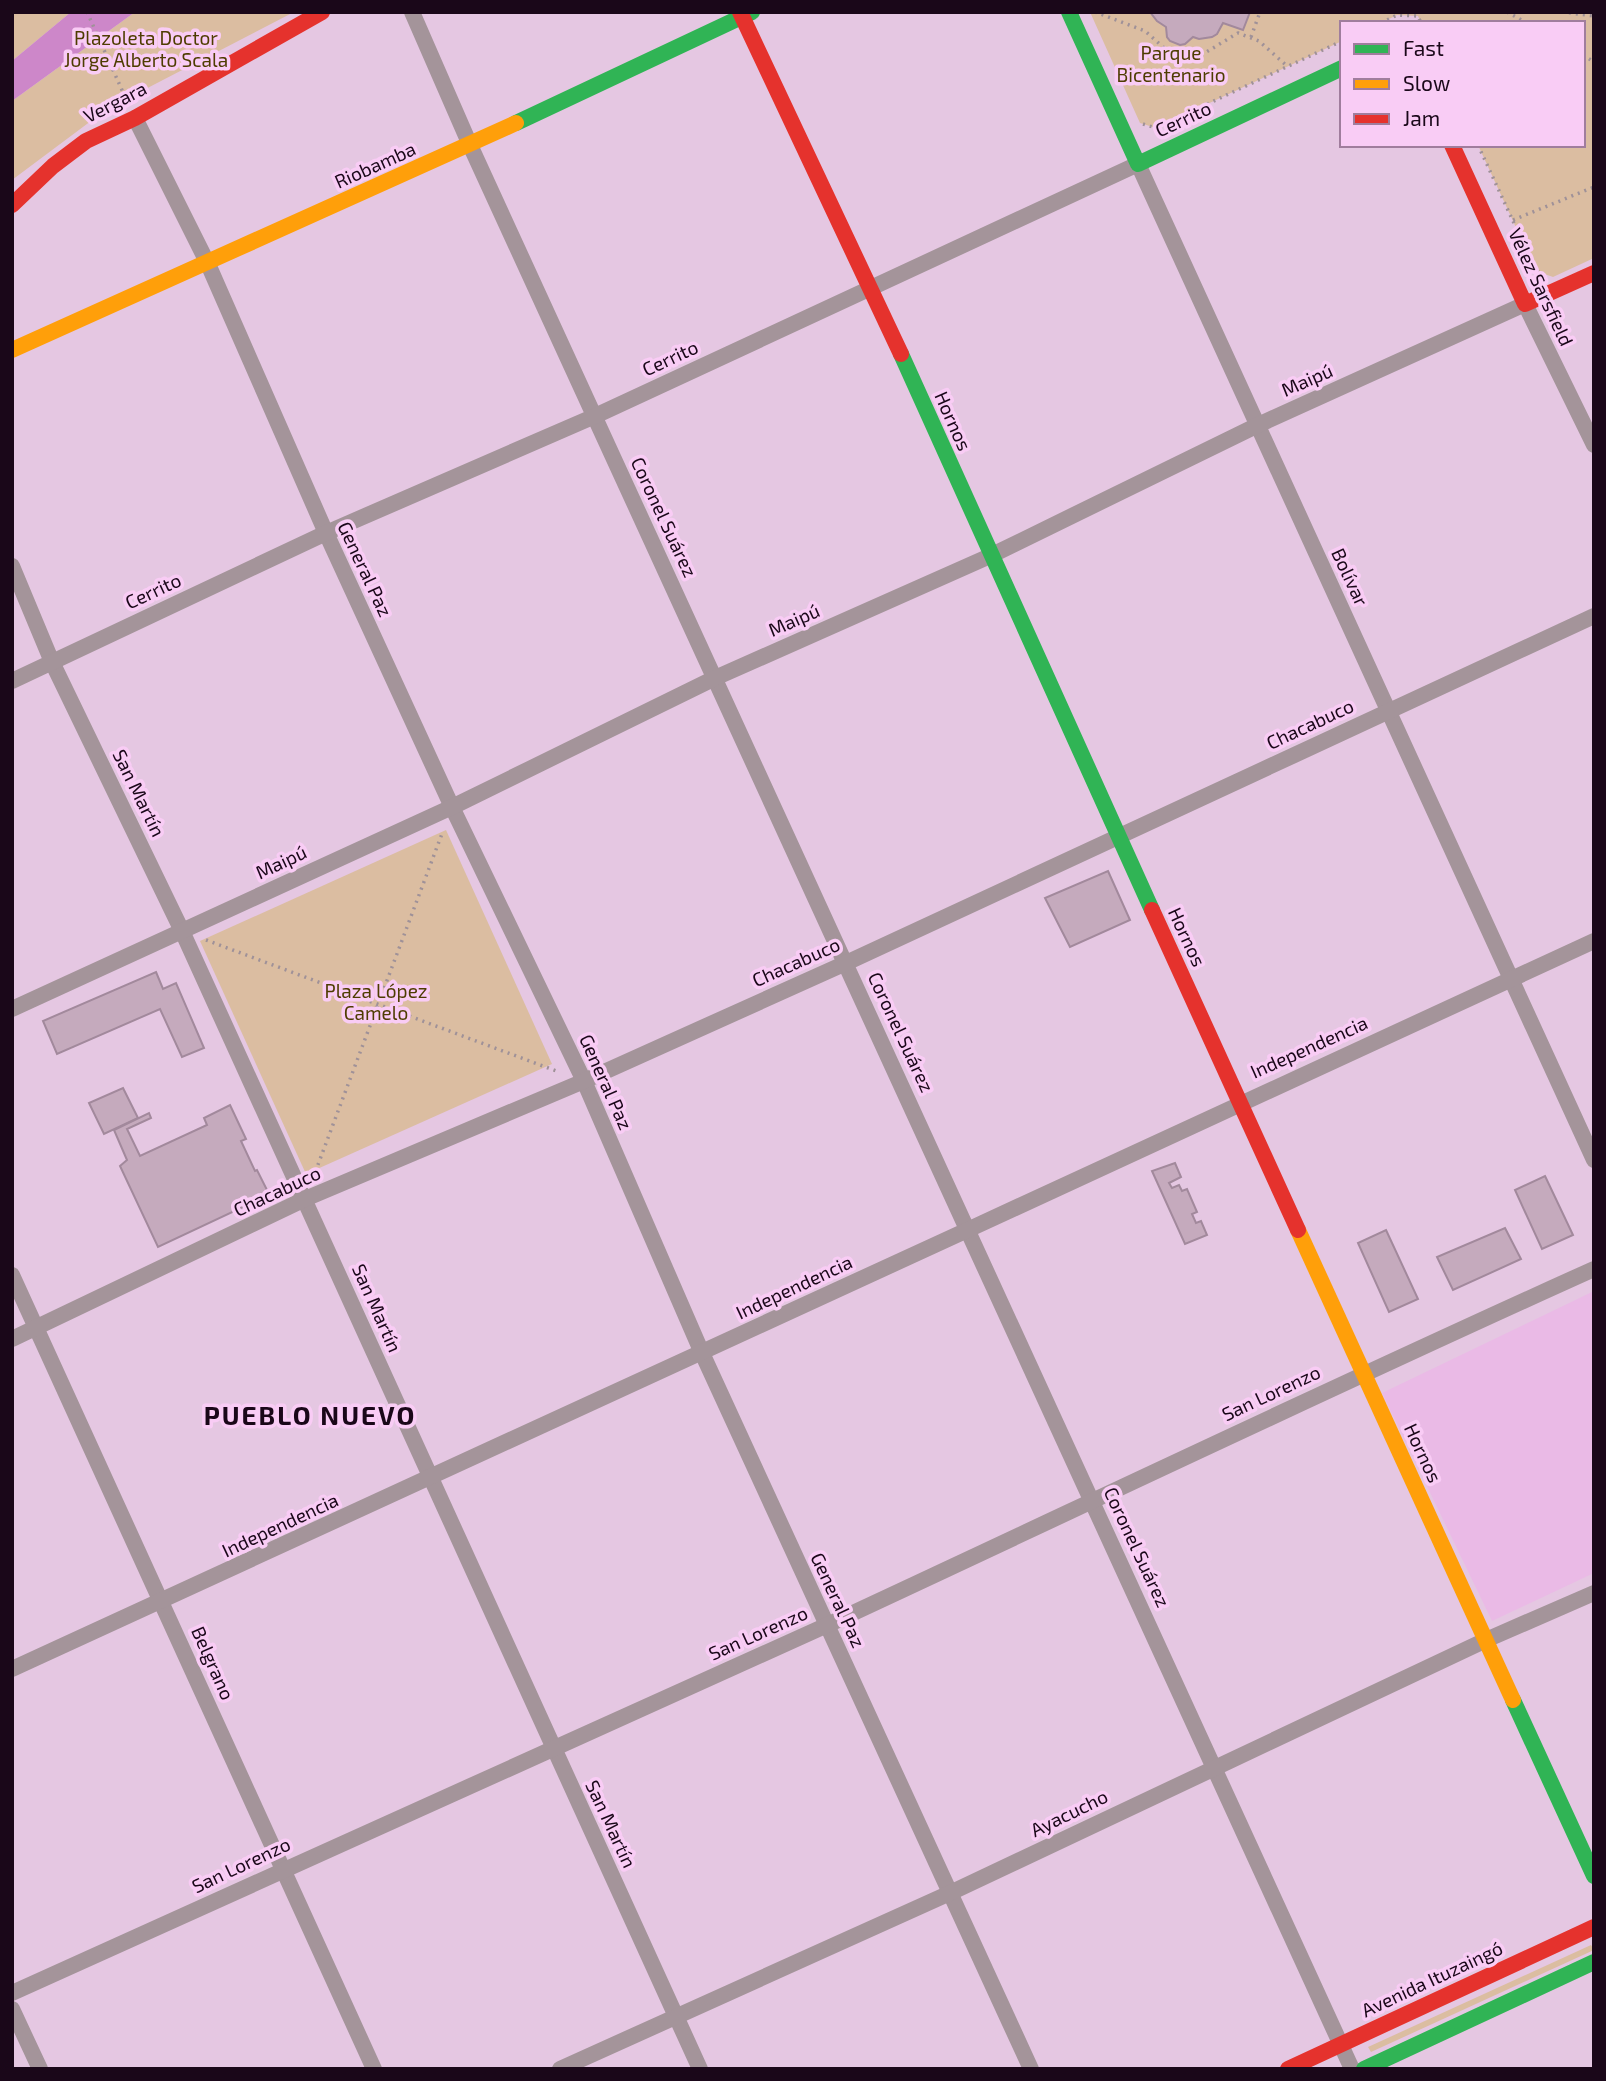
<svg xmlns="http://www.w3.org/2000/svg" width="1606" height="2081" font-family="'Exo 2',sans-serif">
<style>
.built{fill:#eabae6}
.green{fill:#dbbda1}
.water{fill:#cd87c9}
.building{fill:#c5aabd;stroke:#a2899c;stroke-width:2}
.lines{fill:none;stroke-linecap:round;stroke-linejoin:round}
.path{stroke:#9f9198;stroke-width:3.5;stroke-dasharray:2 5;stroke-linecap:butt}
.street{stroke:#a4949a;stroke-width:16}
.fast{stroke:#30b455;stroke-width:16}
.slow{stroke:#ff9f0a;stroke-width:16}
.jam{stroke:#e5322d;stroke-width:16}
.labels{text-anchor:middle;stroke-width:7;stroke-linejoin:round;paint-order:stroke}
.park-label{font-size:19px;fill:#4e3c01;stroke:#f9ccf5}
.street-label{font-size:19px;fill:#1a0719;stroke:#f9ccf5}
.district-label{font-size:26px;font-weight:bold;letter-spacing:2px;fill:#1a0719;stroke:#f9ccf5}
</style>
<rect width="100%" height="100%" fill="#e5c7e2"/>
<path class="built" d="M 1594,1291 L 1594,1573 L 1492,1621 L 1382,1393 Z"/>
<g class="green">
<path d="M 12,12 L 71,12 L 12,61 Z"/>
<path d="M 135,12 L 294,12 L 107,109 L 12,180 L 12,101 Z"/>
<path d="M 1090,12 L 1594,12 L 1594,258 L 1553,277 L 1536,271 L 1478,145 L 1583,145 L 1583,23 L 1421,23 L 1418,16 L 1397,15 L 1381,23 L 1342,23 L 1342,41 L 1156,128 L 1140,123 Z"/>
<path d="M 446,830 L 552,1064 L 306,1174 L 200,941 Z"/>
<path d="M 1591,1945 L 1594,1950 L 1371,2052 L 1368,2047 Z"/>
</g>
<path class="water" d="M 71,12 L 135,12 L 12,101 L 12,61 Z"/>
<g class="building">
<path d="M 1150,12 L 1250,12 L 1243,30 L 1223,23 L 1217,34 L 1212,37 L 1199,39 L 1193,37 L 1185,44 L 1180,45 L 1170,41 L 1167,37 L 1166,27 L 1157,21 Z"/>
<path d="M 1108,871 L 1130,920 L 1070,947 L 1045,898 Z"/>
<path d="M 156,972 L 163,989 L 176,983 L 204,1048 L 182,1057 L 160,1009 L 57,1054 L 43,1021 Z"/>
<path d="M 123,1088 L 138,1118 L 104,1134 L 89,1103 Z"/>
<path d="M 230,1105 L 246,1139 L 241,1141 L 255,1171 L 257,1170 L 267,1190 L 264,1197 L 158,1247 L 120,1166 L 127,1160 L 114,1130 L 149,1113 L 151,1118 L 127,1129 L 140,1156 L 207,1125 L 204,1118 Z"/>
<path d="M 1175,1163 L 1181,1177 L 1169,1183 L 1172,1188 L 1179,1185 L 1182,1191 L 1187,1189 L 1197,1212 L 1192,1214 L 1196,1223 L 1201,1221 L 1207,1235 L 1185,1244 L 1152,1171 Z"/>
<path d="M 1545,1176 L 1573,1235 L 1542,1249 L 1515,1190 Z"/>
<path d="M 1505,1228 L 1521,1259 L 1453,1290 L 1437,1257 Z"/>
<path d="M 1386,1230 L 1418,1299 L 1389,1312 L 1358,1243 Z"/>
</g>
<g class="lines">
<g class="path">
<path d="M 87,12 L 126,99"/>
<path d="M 1095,12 L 1145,31 L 1171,54 L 1198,57 L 1238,33 L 1259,41 L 1287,66"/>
<path d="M 1507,12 L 1527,23"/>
<path d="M 1562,12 L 1594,16"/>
<path d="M 1381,23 L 1397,15 L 1418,16 L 1421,23"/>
<path d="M 1251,37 L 1260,12"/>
<path d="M 1583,55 L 1594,62"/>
<path d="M 1143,124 L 1156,128 L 1342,41"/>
<path d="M 1478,145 L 1536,271 L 1544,274"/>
<path d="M 1513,220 L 1594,187"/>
<path d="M 206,940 L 559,1072"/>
<path d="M 313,1178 L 443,831"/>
</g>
<g class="street">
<path d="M 412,12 L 470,145 L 1352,2069"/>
<path d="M 135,118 L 208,264 L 326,533 L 452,807 L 584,1081 L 702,1353 L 1031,2069"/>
<path d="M 12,566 L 52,662 L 182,931 L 700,2069"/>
<path d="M 12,681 L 326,533 L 595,416 L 1138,164 L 1594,1160"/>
<path d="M 12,1009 L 452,807 L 715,678 L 990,556 L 1258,425 L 1525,304 L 1594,445"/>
<path d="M 12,1275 L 374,2069"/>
<path d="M 12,1339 L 305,1199 L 584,1081 L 846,963 L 1594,616"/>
<path d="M 12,1669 C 541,1431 1066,1182 1594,941"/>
<path d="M 12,1993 C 282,1869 555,1750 825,1626 C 1081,1507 1336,1385 1594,1269"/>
<path d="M 12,2009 L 40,2069"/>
<path d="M 560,2069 L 950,1893 L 1486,1640 L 1594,1593"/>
</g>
<g class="fast">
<path d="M 1069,12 L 1138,164 L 1342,68"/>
<path d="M 516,123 L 752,12"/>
<path d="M 901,354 L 1152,910"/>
<path d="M 1513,1700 L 1594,1876"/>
<path d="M 1364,2069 L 1594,1962"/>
</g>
<g class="slow">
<path d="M 12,350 L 516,123"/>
<path d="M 1298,1230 L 1513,1700"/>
</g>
<g class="jam">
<path d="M 740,12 L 901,354"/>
<path d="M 1452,145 L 1525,304 L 1594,273"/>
<path d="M 12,205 L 53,166 L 86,141 L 135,118 L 322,12"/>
<path d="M 1152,910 L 1298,1230"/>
<path d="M 1288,2069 L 1594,1927"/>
</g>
</g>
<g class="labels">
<g class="park-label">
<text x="146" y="45">Plazoleta Doctor<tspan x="146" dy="22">Jorge Alberto Scala</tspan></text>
<text x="1171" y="60">Parque<tspan x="1171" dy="22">Bicentenario</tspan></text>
<text x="376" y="998">Plaza López<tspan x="376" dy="22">Camelo</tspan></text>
</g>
<g class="street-label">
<text transform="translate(115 102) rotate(-27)" y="7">Vergara</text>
<text transform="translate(1183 119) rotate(-25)" y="7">Cerrito</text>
<text transform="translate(375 165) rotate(-24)" y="7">Riobamba</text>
<text transform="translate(1541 287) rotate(65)" y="7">Vélez Sarsfield</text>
<text transform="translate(670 358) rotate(-25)" y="7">Cerrito</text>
<text transform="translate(1307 380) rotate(-24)" y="7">Maipú</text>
<text transform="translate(953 421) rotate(66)" y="7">Hornos</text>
<text transform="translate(664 517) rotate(65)" y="7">Coronel Suárez</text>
<text transform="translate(365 569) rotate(65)" y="7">General Paz</text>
<text transform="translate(1350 577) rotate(65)" y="7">Bolívar</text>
<text transform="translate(153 591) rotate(-25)" y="7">Cerrito</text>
<text transform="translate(794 620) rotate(-24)" y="7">Maipú</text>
<text transform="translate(1310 724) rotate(-25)" y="7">Chacabuco</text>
<text transform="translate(139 793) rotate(64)" y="7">San Martín</text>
<text transform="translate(281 862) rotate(-25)" y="7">Maipú</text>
<text transform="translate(1187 937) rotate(65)" y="7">Hornos</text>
<text transform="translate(796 962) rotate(-24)" y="7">Chacabuco</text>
<text transform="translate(901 1032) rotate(65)" y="7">Coronel Suárez</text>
<text transform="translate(1309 1047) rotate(-24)" y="7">Independencia</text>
<text transform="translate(606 1082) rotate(66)" y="7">General Paz</text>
<text transform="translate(277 1191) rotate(-25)" y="7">Chacabuco</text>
<text transform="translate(794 1287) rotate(-25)" y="7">Independencia</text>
<text transform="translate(377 1308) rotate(66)" y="7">San Martín</text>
<text transform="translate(1271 1393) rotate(-25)" y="7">San Lorenzo</text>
<text transform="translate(1423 1453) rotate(65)" y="7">Hornos</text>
<text transform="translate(280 1525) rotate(-25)" y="7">Independencia</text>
<text transform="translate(1137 1547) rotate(65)" y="7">Coronel Suárez</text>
<text transform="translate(838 1600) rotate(65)" y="7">General Paz</text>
<text transform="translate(758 1633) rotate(-24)" y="7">San Lorenzo</text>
<text transform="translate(213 1663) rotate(66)" y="7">Belgrano</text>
<text transform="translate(1069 1813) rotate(-26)" y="7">Ayacucho</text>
<text transform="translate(611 1824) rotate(65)" y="7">San Martín</text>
<text transform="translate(241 1865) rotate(-25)" y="7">San Lorenzo</text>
<text transform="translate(1432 1979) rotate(-25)" y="7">Avenida Ituzaingó</text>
</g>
<g class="district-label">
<text x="310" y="1425">PUEBLO NUEVO</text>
</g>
</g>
<rect width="1606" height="2081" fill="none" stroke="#1a0719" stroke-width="28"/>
<rect x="1340" y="21" width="245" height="126" fill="#f9ccf5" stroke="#a07d9d" stroke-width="2"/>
<rect x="1354" y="44" width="35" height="10" fill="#30b455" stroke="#a07d9d" stroke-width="2"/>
<text x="1403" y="56" font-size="21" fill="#1a0719">Fast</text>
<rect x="1354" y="79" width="35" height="10" fill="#ff9f0a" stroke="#a07d9d" stroke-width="2"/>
<text x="1403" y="91" font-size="21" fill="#1a0719">Slow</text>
<rect x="1354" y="114" width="35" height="10" fill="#e5322d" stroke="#a07d9d" stroke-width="2"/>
<text x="1403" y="126" font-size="21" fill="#1a0719">Jam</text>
</svg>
